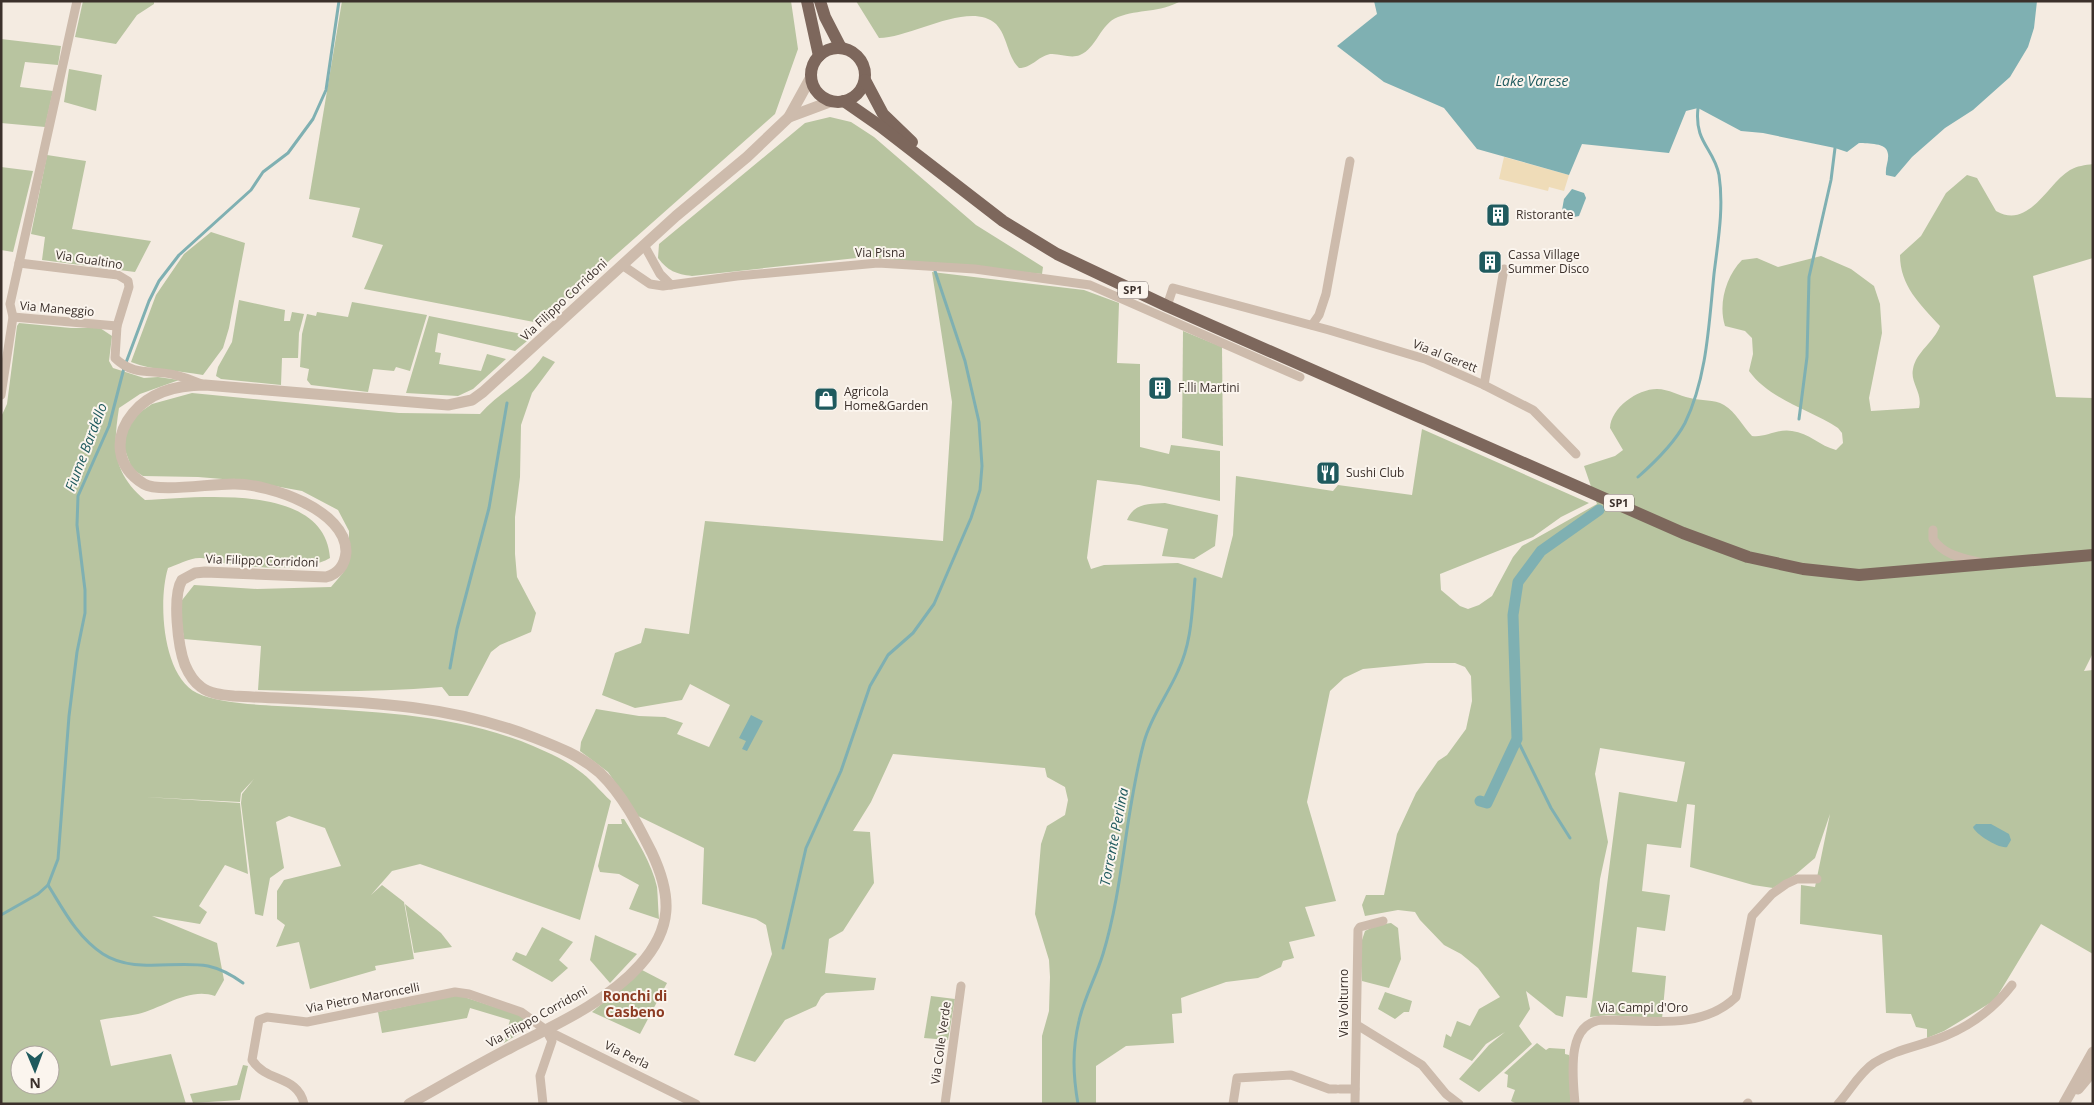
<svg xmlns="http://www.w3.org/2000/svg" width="2094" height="1105" font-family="'Open Sans',sans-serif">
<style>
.green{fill:#b8c4a0;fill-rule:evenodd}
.sand{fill:#efdcb8}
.water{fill:#7fb0b2}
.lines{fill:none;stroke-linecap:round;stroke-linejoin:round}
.stream{stroke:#7fb0b2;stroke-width:3}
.canal{stroke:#7fb0b2;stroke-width:11}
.minor{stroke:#cdbbac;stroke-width:9}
.tertiary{stroke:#cdbbac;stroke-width:11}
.primary{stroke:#7d675c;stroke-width:12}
.labels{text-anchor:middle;stroke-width:4;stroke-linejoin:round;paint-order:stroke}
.shield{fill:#fbf5ee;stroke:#756b66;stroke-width:1}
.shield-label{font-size:11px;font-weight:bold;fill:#3b302b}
.poi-label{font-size:12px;fill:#3b302b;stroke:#fbf5ee;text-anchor:start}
.street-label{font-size:12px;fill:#3b302b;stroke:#fbf5ee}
.water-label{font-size:14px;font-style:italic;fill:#1f5a5e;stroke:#fbf5ee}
.neighbourhood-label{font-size:14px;font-weight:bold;fill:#8c3b22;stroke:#fbf5ee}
</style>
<rect width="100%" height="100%" fill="#f4ebe1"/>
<g class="green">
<path d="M 83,1 L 154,1 L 154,4 L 137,15 L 116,44 L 75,37 Z"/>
<path d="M 342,1 L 791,1 L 798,49 L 775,114 L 539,323 L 364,289 L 383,245 L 352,237 L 360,208 L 309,199 Z"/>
<path d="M 856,1 L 1181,1 C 1159,13 1139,9 1118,17 C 1100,24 1097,48 1080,55 C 1070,59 1060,53 1050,54 C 1037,57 1032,68 1019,68 C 1007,56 1008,37 996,24 C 969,0 912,38 879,38 Z"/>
<path d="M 1,39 L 61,46 L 58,65 L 25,62 L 20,87 L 53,91 L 45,127 L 1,123 Z"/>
<path d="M 69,69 L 102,75 L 96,111 L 64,102 Z"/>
<path d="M 830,117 L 851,122 L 874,137 L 976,225 L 1043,267 L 1042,274 L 866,257 L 692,276 C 676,274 668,271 658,258 L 659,244 L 805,123 Z"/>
<path d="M 47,155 L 86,161 L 72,229 L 151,241 L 135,272 L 42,260 L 45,237 L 31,234 Z"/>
<path d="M 2093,164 L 2093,258 L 2033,276 L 2056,397 L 2093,398 L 2093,653 L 2084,671 L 2093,670 L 2093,954 L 2041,924 L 1995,1000 L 1944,1031 L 1927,1038 L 1927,1029 L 1916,1027 L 1911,1014 L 1886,1013 L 1882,935 L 1800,924 L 1801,885 L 1815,887 L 1830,814 L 1815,858 L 1795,875 L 1773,888 L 1753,885 L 1690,867 L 1695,805 L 1687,804 L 1681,848 L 1647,844 L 1642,891 L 1670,895 L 1665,931 L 1637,927 L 1632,972 L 1666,976 L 1662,1019 L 1608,1015 L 1590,1017 L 1619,792 L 1677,802 L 1685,762 L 1600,748 L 1595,774 L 1608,842 L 1600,879 L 1587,998 L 1566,996 L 1563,1017 L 1556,1015 L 1526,991 L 1530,1009 L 1519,1026 L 1532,1044 L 1479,1092 L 1459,1079 L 1489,1045 L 1505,1032 L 1486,1044 L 1472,1061 L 1443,1047 L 1446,1034 L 1451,1037 L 1457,1021 L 1470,1026 L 1479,1009 L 1500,997 L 1478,968 L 1461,954 L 1444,945 L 1420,920 L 1415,912 L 1398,910 L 1365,916 L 1362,905 L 1366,895 L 1384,895 L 1397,834 L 1416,793 L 1438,761 L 1447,755 L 1466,729 L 1472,701 L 1471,676 L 1465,667 L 1455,663 L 1426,663 L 1363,669 L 1344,678 L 1330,691 L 1307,802 L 1336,901 L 1305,907 L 1315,936 L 1289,942 L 1294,958 L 1283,961 L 1281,967 L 1258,978 L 1226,982 L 1181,998 L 1182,1013 L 1172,1014 L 1174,1043 L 1126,1046 L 1096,1066 L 1096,1104 L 1042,1104 L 1042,1036 L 1049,1011 L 1050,977 L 1049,960 L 1035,914 L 1041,844 L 1047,826 L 1065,815 L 1068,800 L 1065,787 L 1047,777 L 1045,768 L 893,754 L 871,802 L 853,831 L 870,832 L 874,883 L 843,931 L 829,939 L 825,973 L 876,978 L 874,990 L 826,993 L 821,997 L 816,1006 L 785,1020 L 755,1062 L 734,1055 L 772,954 L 766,925 L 756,919 L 702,904 L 704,848 L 638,816 L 608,772 L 580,751 L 581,742 L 596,709 L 639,716 L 665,717 L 683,723 L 677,734 L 709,747 L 730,705 L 690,684 L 682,700 L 635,708 L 602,695 L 615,653 L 641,643 L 645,628 L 689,634 L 705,521 L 943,541 L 952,402 L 932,272 L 1084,290 L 1119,303 L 1117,363 L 1140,364 L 1140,447 L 1169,454 L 1171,445 L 1220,451 L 1220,501 L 1139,485 L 1097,480 L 1087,558 L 1091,569 L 1104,565 L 1178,563 L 1222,578 L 1233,535 L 1236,476 L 1333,491 L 1338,485 L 1412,495 L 1422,429 L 1589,503 L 1561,517 L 1533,537 L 1440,574 L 1441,590 L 1460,606 L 1468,609 L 1479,605 L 1492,596 L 1513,557 L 1522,546 L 1597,504 L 1584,466 L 1615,456 L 1623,450 L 1610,428 C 1611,408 1637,389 1657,389 C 1669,389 1679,396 1690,398 C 1701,401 1714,399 1724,405 C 1736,412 1743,427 1752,436 C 1766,438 1778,428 1792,431 C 1809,433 1820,446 1836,450 L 1843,443 L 1842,433 L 1838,428 C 1809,409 1770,400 1749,371 L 1753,354 L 1752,338 L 1745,331 L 1725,326 C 1718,304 1726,276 1742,260 L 1757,258 L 1778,267 L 1821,256 L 1851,269 L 1874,286 L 1880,304 L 1882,333 L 1869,398 L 1871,411 L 1919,408 C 1923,393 1910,383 1913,369 C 1916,352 1934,342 1940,326 C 1920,304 1900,286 1900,255 L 1921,236 L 1946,193 L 1967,175 L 1977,178 L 1996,211 C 2029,230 2047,184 2070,170 C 2077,166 2085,165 2093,164 Z"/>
<path d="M 1,167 L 33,171 L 13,252 L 1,250 Z"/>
<path d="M 211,232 L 245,243 L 229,328 L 223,348 L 203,375 C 178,370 154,371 131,362 L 156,295 L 184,254 Z"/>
<path d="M 239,300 L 285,310 L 284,321 L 290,321 L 292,312 L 304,314 L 299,333 L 298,358 L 282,358 L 281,385 L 221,379 L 216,376 L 218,367 L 232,342 Z"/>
<path d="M 352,302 L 427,315 L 410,371 L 396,367 L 394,371 L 373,369 L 368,392 L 311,385 L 307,380 L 309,369 L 300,367 L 302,334 L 307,314 L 316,316 L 317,312 L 348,317 Z"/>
<path d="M 429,316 L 522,334 L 532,337 L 515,351 L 438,333 L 435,352 L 441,353 L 439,364 L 481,371 L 487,354 L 506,359 L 473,389 L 458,396 L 406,393 Z"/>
<path d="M 19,323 L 71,328 L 100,328 L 112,336 L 109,361 L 113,368 L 144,378 L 158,377 L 179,380 L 140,394 L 119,408 C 113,447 112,472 145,500 C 196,498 325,481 330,558 C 308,572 250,568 223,563 C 216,561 208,558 201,558 C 191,557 177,565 168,568 C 158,600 162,676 197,693 C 221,705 270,705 298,707 C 375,712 447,714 521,741 C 540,749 561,757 578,770 C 590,778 600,791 611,801 L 580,920 L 420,864 L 392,871 L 371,895 L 382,885 L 404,902 L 414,959 L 375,966 L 376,970 L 310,989 L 299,942 L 276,947 L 285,925 L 277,919 L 277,891 L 284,880 L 341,866 L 325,828 L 289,816 L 276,822 L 284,868 L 270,878 L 263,916 L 255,914 L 241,803 L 242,794 L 254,779 L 241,793 L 240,802 L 145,797 L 240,803 L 248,874 L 225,865 L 199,906 L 207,912 L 200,924 L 152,916 L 217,943 L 224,980 L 215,996 C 189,987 163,1008 138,1014 C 125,1017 112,1017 100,1020 L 111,1066 L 171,1054 L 186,1104 L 1,1104 L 1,417 L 7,404 L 17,326 ZM 20,1055 L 50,1055 L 50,1085 L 20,1085 Z"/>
<path d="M 1183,331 L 1222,347 L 1223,446 L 1182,438 Z"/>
<path d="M 543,356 L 555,362 L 532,393 L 521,425 L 520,477 L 515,517 L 515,554 L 517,577 L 536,613 L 531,632 L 500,645 L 491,652 L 468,696 L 449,696 L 442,687 C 380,692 320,692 258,690 L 261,646 L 184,639 L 179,604 L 194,585 L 257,589 L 331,587 L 343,573 L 349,552 L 349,531 L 338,510 L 302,491 L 247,481 L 198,477 L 143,476 L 132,469 L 125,450 L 125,434 L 136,415 L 152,404 L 192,393 L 399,413 L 480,414 C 499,392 527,380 543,356 Z"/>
<path d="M 1165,503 L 1218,515 L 1215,546 L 1194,559 L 1162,556 L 1168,529 L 1127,520 C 1134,503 1149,504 1165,503 Z"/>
<path d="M 621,819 L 624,819 C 637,840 652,864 657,887 C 658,898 658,909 659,919 L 629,909 L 639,885 L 619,874 L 600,872 L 598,866 L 608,824 L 622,824 Z"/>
<path d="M 405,904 L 441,933 L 452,947 L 414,953 Z"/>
<path d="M 1391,923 L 1398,928 L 1401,959 L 1389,988 L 1362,981 L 1360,946 L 1365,931 L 1377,925 Z"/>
<path d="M 542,927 L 573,942 L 559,960 L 568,968 L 552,982 L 512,960 L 516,952 L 526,956 Z"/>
<path d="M 595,935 L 637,954 L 610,983 L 590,960 Z"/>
<path d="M 642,970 L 667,983 L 640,1034 L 592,1012 Z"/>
<path d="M 1385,992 L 1412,1001 L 1409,1012 L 1404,1012 L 1395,1019 L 1378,1009 Z"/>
<path d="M 458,995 L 525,1017 L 533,1025 L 504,1043 L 510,1020 L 470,1008 L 467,1018 L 382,1033 L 378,1012 Z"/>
<path d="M 931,996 L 955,999 L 948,1040 L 924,1038 Z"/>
<path d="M 1537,1043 L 1546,1050 L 1549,1048 L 1565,1049 L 1565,1054 L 1569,1055 L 1571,1104 L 1517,1104 L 1511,1101 L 1515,1090 L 1507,1087 L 1508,1075 L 1504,1073 Z"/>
<path d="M 243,1065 L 248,1066 L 240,1100 L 193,1103 L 190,1094 L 237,1085 Z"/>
</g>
<path class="sand" d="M 1504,157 L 1569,175 L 1564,191 L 1549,187 L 1548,191 L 1499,179 Z"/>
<g class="water">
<path d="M 1374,1 L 2037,1 L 2034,28 L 2028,47 L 2010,77 L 1973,110 L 1945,128 L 1912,157 L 1895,177 L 1886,175 C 1885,167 1889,161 1888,154 C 1887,142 1868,144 1859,143 L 1847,152 L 1835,148 L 1763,133 L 1741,131 L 1698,108 L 1686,111 L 1669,153 L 1582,144 L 1569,175 L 1477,149 L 1444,108 L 1384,82 L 1337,46 L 1377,14 Z"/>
<path d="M 1572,189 L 1584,193 L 1586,198 L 1579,216 L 1574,217 L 1564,214 L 1562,210 L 1564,199 Z"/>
<path d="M 751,715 L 763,721 L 747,751 L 742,749 L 746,741 L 739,738 Z"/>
<path d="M 1976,824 L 1991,824 L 2009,834 L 2011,840 L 2007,847 C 1999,849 1975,834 1973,827 Z"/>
</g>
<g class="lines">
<g class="stream">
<path d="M 1799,419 L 1807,357 L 1809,277 L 1831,180 L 1835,148"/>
<path d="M 1638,477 C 1655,462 1674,444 1685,423 C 1707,378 1709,323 1714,274 C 1718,241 1724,208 1719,175 C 1714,148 1694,143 1698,108"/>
<path d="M 450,668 L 457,629 L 489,508 L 507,403"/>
<path d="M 1517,739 L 1551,808 L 1570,838"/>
<path d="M 48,885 C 63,909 77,937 103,954 C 134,974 174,960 208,966 C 222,969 232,975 243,983"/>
<path d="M 1,915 L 38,894 L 48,885 L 58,859 L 69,716 L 77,652 L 85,613 L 85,590 L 77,525 L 78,496 L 109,426 L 124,368 L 149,301 L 159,281 L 179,255 L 251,190 L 263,172 L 288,153 L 313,119 L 326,90 L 339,1"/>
<path d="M 783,948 L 806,848 L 841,771 L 870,686 L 888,655 L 913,633 L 934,604 L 971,518 L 980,490 L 982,466 L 979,422 L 965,361 L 935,271"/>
<path d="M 1078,1104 C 1073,1075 1072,1050 1079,1021 C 1084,998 1096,977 1103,954 C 1124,885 1125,812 1144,742 C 1151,716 1167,696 1178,671 C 1192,642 1192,610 1195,579"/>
</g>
<path class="canal" d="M 1480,801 L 1487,803 L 1517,739 L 1513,615 L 1518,582 L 1541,551 L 1599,510"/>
<g class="minor">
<path d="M 644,245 L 660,274 L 671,285"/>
<path d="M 19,263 L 118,275 L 128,281 L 129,287 L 117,326 L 115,358 C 134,377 153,369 175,375 C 184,377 193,381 202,384"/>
<path d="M 622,265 L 650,284 L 663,286 L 737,276 L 878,263 L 975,269 L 1090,285 L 1300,377"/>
<path d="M 1167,306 L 1173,288 L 1329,330 L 1425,359 L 1484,385 L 1533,410 L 1576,454"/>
<path d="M 13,317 L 117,326"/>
<path d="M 1312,325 L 1319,315 L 1326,294 L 1350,161"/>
<path d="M 1484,385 L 1504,269"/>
<path d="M 1,395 L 13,317 L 10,304 L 77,1"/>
<path d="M 1933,530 L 1933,539 C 1944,555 1961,558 1979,562"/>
<path d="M 1357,1025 L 1422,1065 L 1446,1094 L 1459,1104"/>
<path d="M 1340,1089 L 1355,1089"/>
<path d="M 304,1104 C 298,1075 267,1083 252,1060 L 259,1020 L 267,1017 L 307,1022 L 455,992 L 469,994 L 521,1012 L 546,1030 L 696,1104"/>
<path d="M 543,1104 L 540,1076 L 552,1041 L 546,1030"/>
<path d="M 945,1104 L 961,986"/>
<path d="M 1233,1104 L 1237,1078 L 1291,1075 L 1329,1089 L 1336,1089"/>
<path d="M 1355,1104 L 1358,930 L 1360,927 L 1383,921"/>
<path d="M 1575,1104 C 1573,1077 1565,1022 1603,1020 C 1648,1020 1701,1031 1736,997 L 1752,916 L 1772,894 L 1786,884 L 1797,879 L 1817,879"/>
<path d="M 1747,1104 L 1748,1103"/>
<path d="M 1838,1104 C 1850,1091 1859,1073 1874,1063 C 1896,1049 1921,1046 1945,1036 C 1972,1025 1995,1007 2012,985"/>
</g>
<g class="tertiary">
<path d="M 789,117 L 832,101"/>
<path d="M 2078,1089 L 2093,1071"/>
<path d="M 409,1104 C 443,1085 477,1065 512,1047 C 555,1025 607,1002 640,965 C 673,928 672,896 652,853 C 638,825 623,795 600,773 C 581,756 558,747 535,738 C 436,699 339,702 234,696 C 223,695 210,694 201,687 C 194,682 188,672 185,665 C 178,647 172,596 182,580 L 195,573 L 205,572 L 326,577 C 338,574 345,565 346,552 C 347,510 269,484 235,484 C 214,483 159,493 144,484 C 116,467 113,437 133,413 C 151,391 177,385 205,385 L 448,405 L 472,400 L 483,392 L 676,216 L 747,157 L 789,117 L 811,77"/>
<path d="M 2064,1104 L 2093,1052"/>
</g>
<g class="primary">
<path d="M 807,1 L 819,56"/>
<path d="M 820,1 L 825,17 L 841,48"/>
<circle cx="838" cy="75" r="27"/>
<path d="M 865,80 L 883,114 L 912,142"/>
<path d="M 844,101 L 880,126 L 1003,221 L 1057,254 L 1167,306 L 1683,533 L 1748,557 L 1803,569 L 1859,575 L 2093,555"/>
</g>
</g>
<defs>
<g id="building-square" transform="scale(1.25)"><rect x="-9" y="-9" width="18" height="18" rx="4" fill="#1f5a5e" stroke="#fbf5ee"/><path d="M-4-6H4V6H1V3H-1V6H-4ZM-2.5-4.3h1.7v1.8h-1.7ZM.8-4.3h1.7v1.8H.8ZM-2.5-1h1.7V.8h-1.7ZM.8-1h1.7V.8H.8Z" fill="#fff"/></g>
<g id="shop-square" transform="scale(1.25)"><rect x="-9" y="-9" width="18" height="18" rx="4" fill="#1f5a5e" stroke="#fbf5ee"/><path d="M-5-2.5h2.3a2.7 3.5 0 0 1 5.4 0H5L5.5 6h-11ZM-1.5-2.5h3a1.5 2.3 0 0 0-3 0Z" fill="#fff"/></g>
<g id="restaurant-square" transform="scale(1.25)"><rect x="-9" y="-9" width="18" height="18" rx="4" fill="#1f5a5e" stroke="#fbf5ee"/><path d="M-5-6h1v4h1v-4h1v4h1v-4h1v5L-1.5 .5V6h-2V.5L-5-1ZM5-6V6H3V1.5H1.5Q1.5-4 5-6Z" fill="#fff"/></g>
</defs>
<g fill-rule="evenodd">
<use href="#building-square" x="1498" y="215"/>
<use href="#building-square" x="1490" y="262"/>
<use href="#building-square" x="1160" y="388"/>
<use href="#shop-square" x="826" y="399"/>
<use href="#restaurant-square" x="1328" y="473"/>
</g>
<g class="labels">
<g class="shield">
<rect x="1118" y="281.5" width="30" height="17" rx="4"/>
<rect x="1604" y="494.5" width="30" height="17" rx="4"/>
</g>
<g class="shield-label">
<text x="1133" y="294">SP1</text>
<text x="1619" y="507">SP1</text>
</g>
<g class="poi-label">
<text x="1516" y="219">Ristorante</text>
<text x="1508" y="259">Cassa Village<tspan x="1508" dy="14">Summer Disco</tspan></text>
<text x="1178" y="392">F.lli Martini</text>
<text x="844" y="396">Agricola<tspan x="844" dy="14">Home&amp;Garden</tspan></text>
<text x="1346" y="477">Sushi Club</text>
</g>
<g class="street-label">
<text x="880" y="257">Via Pisna</text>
<text transform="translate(89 260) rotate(9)" y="4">Via Gualtino</text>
<text transform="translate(564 300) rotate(-43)" y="4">Via Filippo Corridoni</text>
<text transform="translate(57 309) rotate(5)" y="4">Via Maneggio</text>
<text transform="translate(1445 356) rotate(22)" y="4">Via al Gerett</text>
<text transform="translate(262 561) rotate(2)" y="4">Via Filippo Corridoni</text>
<text transform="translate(363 998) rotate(-11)" y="4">Via Pietro Maroncelli</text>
<text transform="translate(1344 1003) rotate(-90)" y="4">Via Volturno</text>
<text x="1643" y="1012">Via Campi d'Oro</text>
<text transform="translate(537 1017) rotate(-29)" y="4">Via Filippo Corridoni</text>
<text transform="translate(941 1043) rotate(-82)" y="4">Via Colle Verde</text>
<text transform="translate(627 1055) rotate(26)" y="4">Via Perla</text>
</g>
<g class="water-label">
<text x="1532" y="86">Lake Varese</text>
<text transform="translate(86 447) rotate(-69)" y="5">Fiume Bardello</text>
<text transform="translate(1114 837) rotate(-79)" y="5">Torrente Perlina</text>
</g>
<g class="neighbourhood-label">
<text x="635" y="1001">Ronchi di<tspan x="635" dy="16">Casbeno</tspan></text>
</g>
</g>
<rect width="2094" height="1105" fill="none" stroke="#3b302b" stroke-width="5"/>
<g transform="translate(35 1070) rotate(179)"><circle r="24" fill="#fbf5ee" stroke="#aea6a0"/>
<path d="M0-4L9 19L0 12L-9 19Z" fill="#1f5a5e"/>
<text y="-8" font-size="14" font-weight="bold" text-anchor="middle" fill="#3b302b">N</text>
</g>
</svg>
